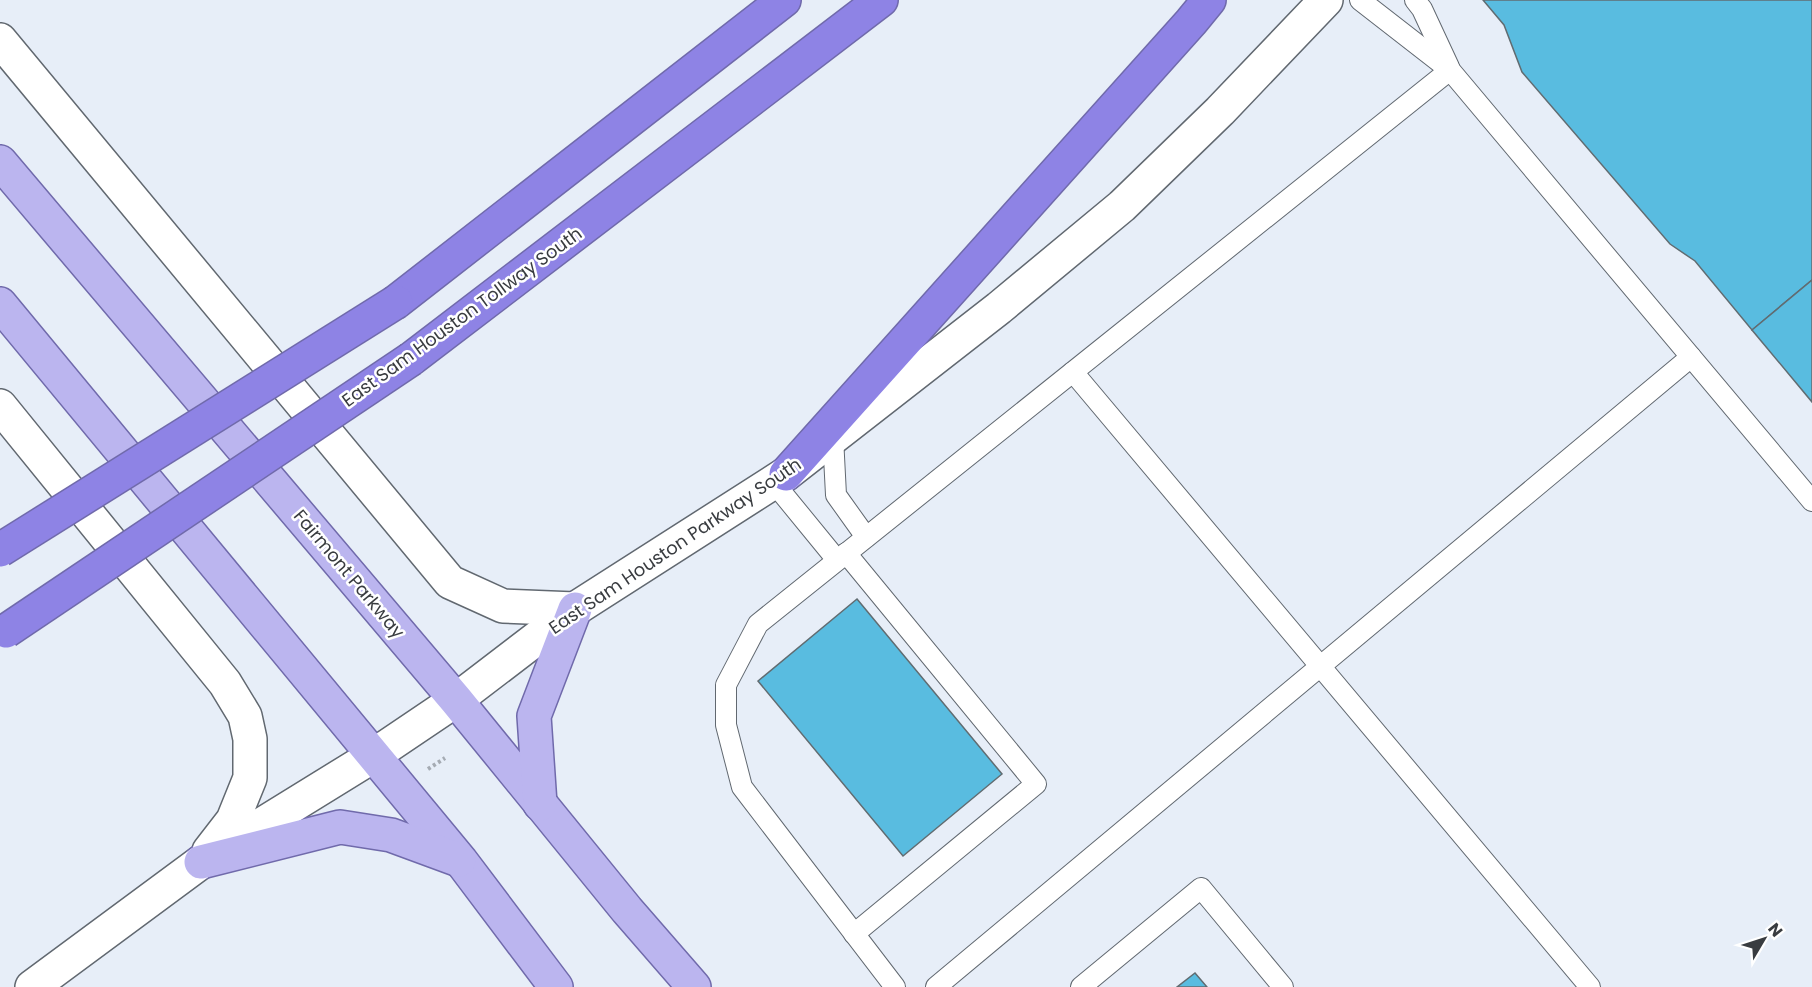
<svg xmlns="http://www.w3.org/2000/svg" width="1812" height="987" font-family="Poppins,sans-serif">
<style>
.building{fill:#59bce0;stroke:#616c71;stroke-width:1.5}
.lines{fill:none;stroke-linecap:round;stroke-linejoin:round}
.lane-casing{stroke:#616870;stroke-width:22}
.secondary-casing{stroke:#616870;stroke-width:36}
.primary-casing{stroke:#706aab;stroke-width:36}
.highway-casing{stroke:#706aab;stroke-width:36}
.path{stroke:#a5abb3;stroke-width:4;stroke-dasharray:3 3;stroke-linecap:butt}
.lane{stroke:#fff;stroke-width:20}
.secondary{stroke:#fff;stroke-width:33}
.primary{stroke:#bbb5ef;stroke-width:33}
.highway{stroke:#8e83e5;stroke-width:33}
.highway-bridge-casing{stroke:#706aab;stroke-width:36;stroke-linecap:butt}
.highway-bridge{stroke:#8e83e5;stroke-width:33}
.labels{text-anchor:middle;stroke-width:5;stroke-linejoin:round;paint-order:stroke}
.street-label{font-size:18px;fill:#393c40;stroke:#fff}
</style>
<rect width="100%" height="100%" fill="#e7eef8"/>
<g class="building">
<path d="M 1483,0 L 1812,0 L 1812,280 L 1752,330 L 1695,261 L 1670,244 L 1522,72 L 1504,25 Z"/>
<path d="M 1812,280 L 1812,402 L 1752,330 Z"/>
<path d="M 857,599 L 1002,774 L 903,856 L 758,681 Z"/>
<path d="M 1195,973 L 1207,987 L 1177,987 Z"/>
</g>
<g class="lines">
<g class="lane-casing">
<g id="lane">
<path d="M 1360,0 L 1450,70 L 1812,501"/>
<path d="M 1415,0 L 1422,9 L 1449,67"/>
<path d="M 1073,372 L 1590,987"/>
<path d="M 833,437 L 836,495 L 866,537"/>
<path d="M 774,483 L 837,560"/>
<path d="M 846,553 L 1036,784 L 854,934"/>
<path d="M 895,987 L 742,787 L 726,725 L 726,685 L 758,624 L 1450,70"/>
<path d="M 936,987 L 1691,357"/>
<path d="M 1081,987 L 1201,888 L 1283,987"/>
</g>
</g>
<g class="secondary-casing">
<g id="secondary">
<path d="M 0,40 L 450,582 L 503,606 L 575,609"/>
<path d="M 0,406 L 225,683 L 245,716 L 250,739 L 250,778 L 233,820 L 209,851"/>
<path d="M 32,987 L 201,862 L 373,756 L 456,700 L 575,609 L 786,474 L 999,308 L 1122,206 L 1220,111 L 1326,0"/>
</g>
</g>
<g class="primary-casing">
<g id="primary">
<path d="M 0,162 L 456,700 L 627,910 L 694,987"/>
<path d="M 0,304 L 461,861 L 556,987"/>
<path d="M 540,804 L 534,716 L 575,609"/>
<path d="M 201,862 L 340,827 L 391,835 L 459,860"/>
</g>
</g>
<g class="highway-casing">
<g id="highway">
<path d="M 396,302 L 784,0"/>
<path d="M 411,359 L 881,0"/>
<path d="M 786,474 L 1191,22 L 1209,0"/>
</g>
</g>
<path class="path" d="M 428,769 L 445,758"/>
<use href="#lane" class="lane"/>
<use href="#secondary" class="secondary"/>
<use href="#primary" class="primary"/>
<use href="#highway" class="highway"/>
<g class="highway-bridge-casing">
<g id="highway-bridge">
<path d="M 0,550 L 396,302"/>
<path d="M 6,631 L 411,359"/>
</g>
</g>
<use href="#highway-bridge" class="highway-bridge"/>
</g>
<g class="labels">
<g class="street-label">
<text transform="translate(462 317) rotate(-36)" y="6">East Sam Houston Tollway South</text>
<text transform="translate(675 546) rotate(-34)" y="6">East Sam Houston Parkway South</text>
<text transform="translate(349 574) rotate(50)" y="6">Fairmont Parkway</text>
</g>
</g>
<g transform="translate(1764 939) rotate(51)" stroke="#ffffff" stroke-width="4.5" paint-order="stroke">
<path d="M0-4.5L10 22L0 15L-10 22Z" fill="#393c40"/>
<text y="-9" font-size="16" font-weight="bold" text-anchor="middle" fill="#393c40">N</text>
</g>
</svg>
